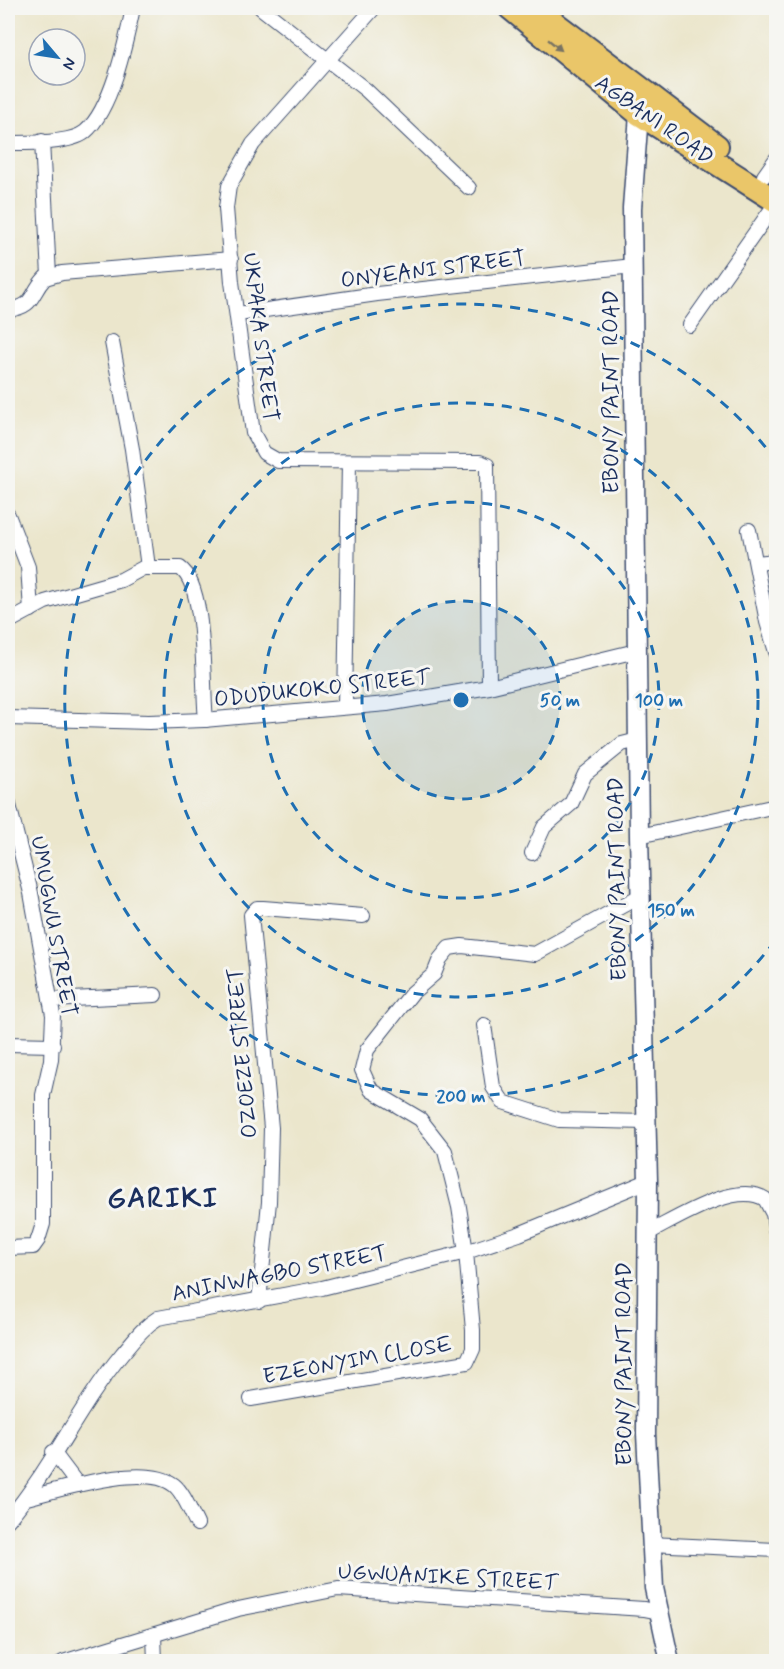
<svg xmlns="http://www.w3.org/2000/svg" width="784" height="1669" font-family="Mynerve,sans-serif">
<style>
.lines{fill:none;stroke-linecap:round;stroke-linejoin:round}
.minor-casing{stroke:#3a4a6e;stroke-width:16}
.tertiary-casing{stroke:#3a4a6e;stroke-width:21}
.primary-casing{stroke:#3a4a6e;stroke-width:26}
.minor{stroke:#fff;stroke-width:14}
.tertiary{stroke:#fff;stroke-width:18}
.primary{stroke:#eac669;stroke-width:22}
.oneway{fill:#787363}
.ring{fill:none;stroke:#1f6fb2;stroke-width:3;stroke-dasharray:10 8}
.labels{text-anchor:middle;stroke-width:6;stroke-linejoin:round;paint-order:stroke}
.street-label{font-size:22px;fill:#1b2f5e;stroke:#f6f6f2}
.district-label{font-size:28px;font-weight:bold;letter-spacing:1.5px;fill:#1b2f5e;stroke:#f6f6f2}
.centre{fill:#1f6fb2;stroke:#f6f6f2;stroke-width:3}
.ring-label{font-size:18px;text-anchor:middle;font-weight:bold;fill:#1f6fb2;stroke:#f6f6f2;stroke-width:6;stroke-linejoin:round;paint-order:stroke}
</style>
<rect width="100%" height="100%" fill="#f6f6f2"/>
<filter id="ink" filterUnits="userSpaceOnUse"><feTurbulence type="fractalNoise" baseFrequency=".0167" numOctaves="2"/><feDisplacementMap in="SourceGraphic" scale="12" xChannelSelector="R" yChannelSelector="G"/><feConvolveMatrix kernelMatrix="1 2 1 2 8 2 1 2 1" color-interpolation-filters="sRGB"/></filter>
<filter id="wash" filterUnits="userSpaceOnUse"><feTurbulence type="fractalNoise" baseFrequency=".008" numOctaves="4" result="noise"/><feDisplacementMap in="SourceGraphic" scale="24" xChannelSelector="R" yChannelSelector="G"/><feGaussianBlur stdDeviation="1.35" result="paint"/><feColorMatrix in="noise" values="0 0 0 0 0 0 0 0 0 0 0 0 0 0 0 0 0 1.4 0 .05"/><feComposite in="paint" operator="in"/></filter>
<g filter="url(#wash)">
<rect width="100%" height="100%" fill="#ebe6cc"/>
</g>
<g filter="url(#ink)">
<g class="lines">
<g class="minor-casing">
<g id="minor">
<path d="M 261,8 L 366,90 L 469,188"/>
<path d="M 374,8 L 253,144 L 229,186 L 226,208 L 232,282 L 253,433 L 264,453 L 278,461 L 480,462 L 487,465 L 489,687"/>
<path d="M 42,141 L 49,276"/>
<path d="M 8,143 C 27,143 70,144 85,132 C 112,109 126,41 133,8"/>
<path d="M 764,176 L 776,159"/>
<path d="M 8,310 C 36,306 29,295 45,278 L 62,273 L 231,259"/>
<path d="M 238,314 L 377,294 L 633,266"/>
<path d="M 690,325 L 776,203"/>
<path d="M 112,342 L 132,449 L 148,567"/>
<path d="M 8,515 L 28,567 L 31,610"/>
<path d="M 749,530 L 767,622 L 776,652"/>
<path d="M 756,563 L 776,561"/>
<path d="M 8,622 L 45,602 L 121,580 L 143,568 L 180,568 C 207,586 202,686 206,720"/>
<path d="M 345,707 L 349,462"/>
<path d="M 8,718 L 149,722 L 204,720 L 387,704 L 489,687 L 636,651"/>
<path d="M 8,801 L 31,893 L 53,1015 L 51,1060 L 43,1095 L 43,1224 L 38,1240 L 33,1247 L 8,1248"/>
<path d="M 639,836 L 776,806"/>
<path d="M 532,853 L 544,827 L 571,804 L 585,774 L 622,744 L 638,740"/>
<path d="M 50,1000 L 155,995"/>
<path d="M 484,1025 L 493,1087 L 503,1102 L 559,1120 L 646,1122"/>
<path d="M 8,1044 L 53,1045"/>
<path d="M 646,1234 C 675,1220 735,1180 765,1199 L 773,1214 L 776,1233"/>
<path d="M 259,1301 L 269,1202 L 271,1128 L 251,915 L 257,908 L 263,908 L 363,916"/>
<path d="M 251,1399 L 467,1362 L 473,1349 L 473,1330 L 466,1252 L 459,1207 L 445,1151 L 420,1119 L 371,1090 L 362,1070 L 367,1050 L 412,993 L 434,974 L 440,959 L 449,948 L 462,946 L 535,954 L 640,896"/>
<path d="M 53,1452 L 78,1485"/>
<path d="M 26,1498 C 59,1490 145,1462 174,1485 C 184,1493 191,1513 197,1524"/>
<path d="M 8,1520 C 51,1469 79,1406 122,1354 C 134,1340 143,1327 158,1318 L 322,1288 L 466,1252 L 519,1234 L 648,1181"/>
<path d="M 650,1544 L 776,1550"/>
<path d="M 154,1635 L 155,1662"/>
<path d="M 63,1662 L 238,1609 L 338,1589 L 644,1609 L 659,1612"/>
</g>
</g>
<g class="tertiary-casing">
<path id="tertiary" d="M 645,105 L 639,114 L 632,208 L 639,836 L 648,1181 L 646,1434 L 654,1588 L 670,1662"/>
</g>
<g class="primary-casing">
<g id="primary">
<path d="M 510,8 L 639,114 L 776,201"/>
<path d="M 535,8 L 717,146"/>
</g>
</g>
<use href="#minor" class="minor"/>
<use href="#tertiary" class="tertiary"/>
<use href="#primary" class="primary"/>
</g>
<defs><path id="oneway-solid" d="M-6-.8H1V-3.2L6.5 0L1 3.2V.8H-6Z" transform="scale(1.5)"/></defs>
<use class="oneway" href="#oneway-solid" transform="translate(555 45) rotate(39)"/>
</g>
<circle cx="461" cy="700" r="99" fill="#1f6fb2" fill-opacity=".12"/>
<g class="ring">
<circle cx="461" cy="700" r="99"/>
<circle cx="461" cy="700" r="198"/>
<circle cx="461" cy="700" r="297"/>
<path d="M775 941A396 396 0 1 1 775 459"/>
</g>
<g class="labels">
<g class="street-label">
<text transform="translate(655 119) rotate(35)" y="8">AGBANI ROAD</text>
<text transform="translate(433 268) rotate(-7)" y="8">ONYEANI STREET</text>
<text transform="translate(262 337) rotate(83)" y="8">UKPAKA STREET</text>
<text transform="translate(610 392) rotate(-90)" y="8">EBONY PAINT ROAD</text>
<text transform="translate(322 687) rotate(-6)" y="8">ODUDUKOKO STREET</text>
<text transform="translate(616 879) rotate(-91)" y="8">EBONY PAINT ROAD</text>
<text transform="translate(55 926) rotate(80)" y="8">UMUGWU STREET</text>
<text transform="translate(241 1053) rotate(-95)" y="8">OZOEZE STREET</text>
<text transform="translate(279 1272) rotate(-11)" y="8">ANINWAGBO STREET</text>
<text transform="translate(357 1359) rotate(-10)" y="8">EZEONYIM CLOSE</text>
<text transform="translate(623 1364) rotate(-90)" y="8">EBONY PAINT ROAD</text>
<text transform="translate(448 1576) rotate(3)" y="8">UGWUANIKE STREET</text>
</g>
<g class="district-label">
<text x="163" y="1207">GARIKI</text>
</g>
</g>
<circle cx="461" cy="700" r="9" class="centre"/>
<g class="ring-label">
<text x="560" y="706">50 m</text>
<text x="659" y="706">100 m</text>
<text x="671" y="916">150 m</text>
<text x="461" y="1102">200 m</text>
</g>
<rect width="784" height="1669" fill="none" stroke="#f6f6f2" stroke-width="30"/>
<g transform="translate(57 57) rotate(119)"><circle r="28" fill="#f6f6f2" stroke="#9ea6b7" stroke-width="1.5"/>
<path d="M0-4.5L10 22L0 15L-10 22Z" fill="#1f6fb2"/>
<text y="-9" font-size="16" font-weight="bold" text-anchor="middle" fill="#1b2f5e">N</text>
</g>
</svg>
